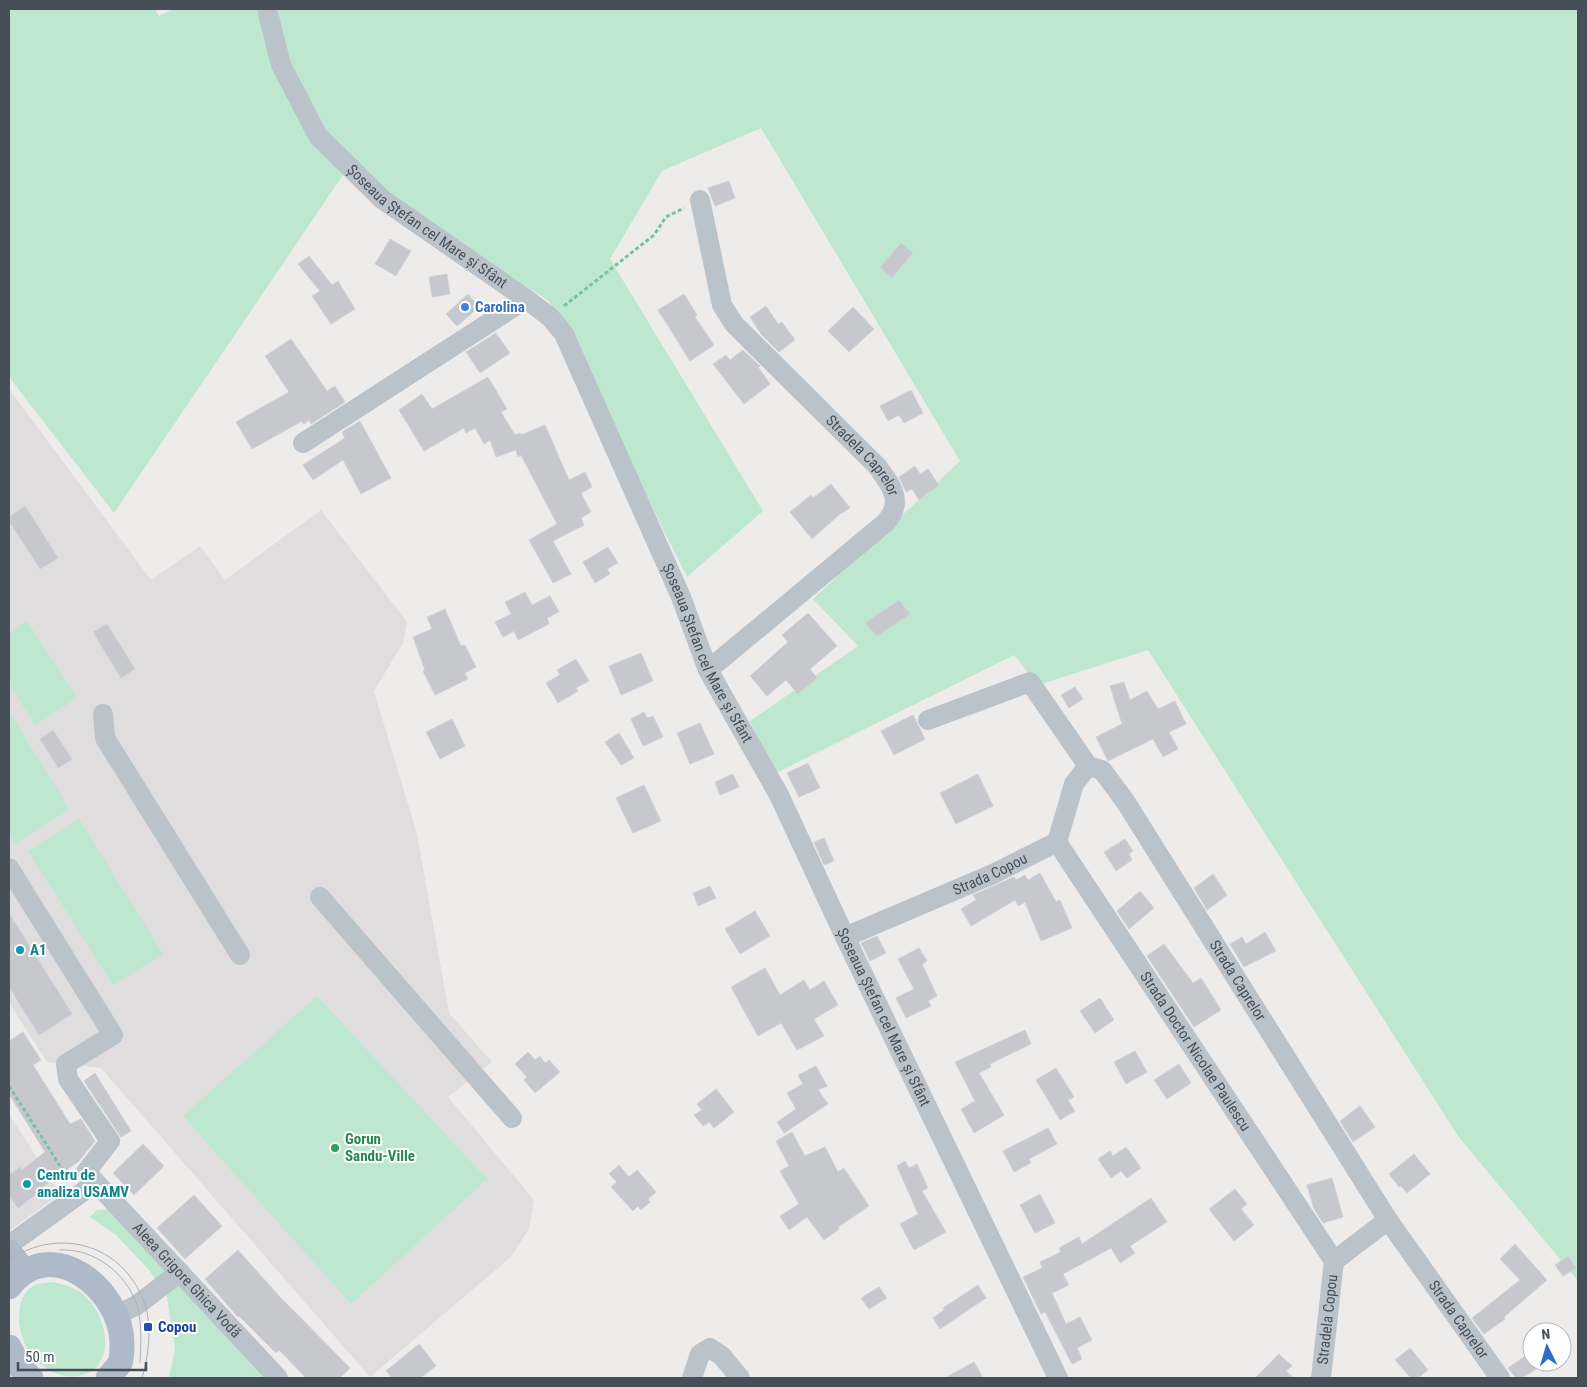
<svg xmlns="http://www.w3.org/2000/svg" width="1587" height="1387" font-family="'Roboto Condensed',sans-serif">
<style>
.education{fill:#dfdddd}
.green{fill:#bde8cf}
.building{fill:#c7c8ce;stroke:#d0d2d7}
.lines{fill:none;stroke-linecap:round;stroke-linejoin:round}
.path{stroke:#79c2a0;stroke-width:3;stroke-dasharray:4 2.5;stroke-linecap:butt}
.minor{stroke:#bbc3ca;stroke-width:20}
.major{stroke:#aebac8;stroke-width:25}
.tram{stroke:#aeb1b5;stroke-width:1}
.shop-dot{fill:#3f7fe0;stroke:#fff;stroke-width:2}
.culture-dot{fill:#0f9aa8;stroke:#fff;stroke-width:2}
.leisure-dot{fill:#2e9e5b;stroke:#fff;stroke-width:2}
.transit-dot{fill:#1a4fb4;stroke:#fff;stroke-width:2}
.labels{text-anchor:middle;stroke-width:4;stroke-linejoin:round;paint-order:stroke}
.street-label{font-size:15px;fill:#464e57;stroke:#fff}
.shop-label{font-size:15px;font-weight:bold;fill:#366cbe;stroke:#fff;text-anchor:start}
.culture-label{font-size:15px;font-weight:bold;fill:#0d838f;stroke:#fff;text-anchor:start}
.leisure-label{font-size:15px;font-weight:bold;fill:#27864d;stroke:#fff;text-anchor:start}
.transit-label{font-size:15px;font-weight:bold;fill:#164399;stroke:#fff;text-anchor:start}
</style>
<rect width="100%" height="100%" fill="#eeebeb"/>
<g class="education">
<path d="M 9,389 L 151,580 L 200,546 L 225,580 L 321,510 L 407,622 L 403,643 L 374,691 L 417,834 L 449,1013 L 492,1062 L 448,1097 L 534,1200 L 529,1229 L 511,1257 L 370,1377 L 101,1068 L 47,1062 L 9,1003 Z"/>
<path d="M 9,1114 L 60,1194 L 9,1231 Z"/>
</g>
<g class="green">
<path d="M 9,9 L 155,9 L 159,16 L 173,9 L 263,9 L 345,172 L 114,513 L 9,377 Z"/>
<path d="M 271,9 L 1578,9 L 1578,1281 L 1458,1136 L 1148,650 L 1038,685 L 1014,655 L 774,774 L 750,721 L 858,646 L 813,599 L 960,461 L 761,128 L 662,171 L 610,259 L 763,511 L 687,577 L 549,301 L 385,197 L 322,135 L 285,64 Z"/>
<path d="M 27,621 L 77,698 L 35,725 L 9,684 L 9,633 Z"/>
<path d="M 9,711 L 69,809 L 15,844 L 9,834 Z"/>
<path d="M 79,819 L 163,954 L 113,985 L 28,851 Z"/>
<path d="M 317,996 L 487,1179 L 351,1304 L 183,1116 Z"/>
<path d="M 113,1209 L 270,1378 L 169,1378 L 175,1349 L 167,1297 L 149,1270 L 116,1235 L 90,1217 L 97,1210 Z"/>
<path d="M 52,1282 C 62,1284 71,1286 80,1292 C 101,1307 115,1345 97,1366 C 77,1387 43,1373 29,1352 C 18,1334 12,1299 33,1286 C 38,1283 47,1283 52,1282 Z"/>
</g>
<g class="building">
<path d="M 729,181 L 735,198 L 715,206 L 708,188 Z"/>
<path d="M 390,239 L 411,251 L 396,276 L 375,264 Z"/>
<path d="M 901,243 L 913,253 L 892,278 L 880,267 Z"/>
<path d="M 309,256 L 332,285 L 338,281 L 355,309 L 331,324 L 312,296 L 320,291 L 298,264 Z"/>
<path d="M 447,274 L 450,294 L 432,297 L 429,277 Z"/>
<path d="M 468,294 L 479,307 L 457,326 L 446,314 Z"/>
<path d="M 684,294 L 697,315 L 695,317 L 714,345 L 690,361 L 658,310 Z"/>
<path d="M 766,306 L 778,324 L 782,322 L 795,340 L 779,352 L 761,334 L 750,317 Z"/>
<path d="M 853,307 L 874,329 L 849,352 L 828,331 Z"/>
<path d="M 496,333 L 510,353 L 480,373 L 466,352 Z"/>
<path d="M 291,339 L 327,391 L 335,386 L 345,402 L 311,424 L 309,420 L 304,424 L 302,421 L 252,449 L 236,422 L 289,392 L 265,356 Z"/>
<path d="M 743,350 L 760,366 L 758,367 L 770,384 L 744,404 L 713,364 L 726,355 L 730,360 Z"/>
<path d="M 488,377 L 507,409 L 501,412 L 515,435 L 520,433 L 521,435 L 545,425 L 569,480 L 585,472 L 592,487 L 581,493 L 591,512 L 581,518 L 584,525 L 553,541 L 571,574 L 553,583 L 529,540 L 557,524 L 521,455 L 518,457 L 516,450 L 496,457 L 490,440 L 484,444 L 475,428 L 466,433 L 464,428 L 424,451 L 399,410 L 422,394 L 432,409 Z"/>
<path d="M 911,390 L 923,413 L 904,423 L 899,415 L 888,421 L 880,406 Z"/>
<path d="M 360,421 L 391,478 L 361,494 L 343,460 L 313,480 L 303,465 L 345,438 L 342,432 Z"/>
<path d="M 915,466 L 920,474 L 928,469 L 939,485 L 919,500 L 912,489 L 906,492 L 899,477 Z"/>
<path d="M 831,484 L 850,508 L 840,514 L 812,539 L 790,512 L 811,495 L 813,498 Z"/>
<path d="M 25,506 L 58,558 L 40,569 L 9,521 L 9,517 Z"/>
<path d="M 608,547 L 618,563 L 607,569 L 610,574 L 595,583 L 583,562 Z"/>
<path d="M 525,592 L 532,605 L 550,596 L 559,612 L 547,618 L 549,624 L 518,640 L 514,631 L 503,637 L 495,622 L 511,614 L 505,602 Z"/>
<path d="M 899,600 L 910,614 L 877,636 L 865,623 Z"/>
<path d="M 445,609 L 461,646 L 465,645 L 476,667 L 465,673 L 468,679 L 435,695 L 423,671 L 425,670 L 413,637 L 432,629 L 427,617 Z"/>
<path d="M 808,613 L 837,646 L 810,669 L 817,678 L 798,694 L 786,680 L 767,696 L 750,676 L 788,642 L 782,635 Z"/>
<path d="M 107,624 L 135,669 L 121,678 L 93,632 Z"/>
<path d="M 641,653 L 653,681 L 621,695 L 609,666 Z"/>
<path d="M 576,659 L 589,681 L 576,688 L 578,691 L 558,703 L 546,683 L 560,675 L 557,670 Z"/>
<path d="M 1124,682 L 1130,700 L 1147,691 L 1158,709 L 1175,701 L 1186,724 L 1169,732 L 1178,749 L 1163,757 L 1153,739 L 1108,761 L 1096,737 L 1122,724 L 1110,686 Z"/>
<path d="M 1075,687 L 1083,699 L 1069,708 L 1061,695 Z"/>
<path d="M 644,712 L 647,718 L 653,716 L 663,737 L 643,746 L 631,719 Z"/>
<path d="M 913,715 L 925,739 L 894,755 L 881,731 Z"/>
<path d="M 452,719 L 465,746 L 440,759 L 426,732 Z"/>
<path d="M 700,723 L 714,754 L 690,764 L 677,733 Z"/>
<path d="M 53,730 L 72,759 L 58,768 L 40,739 Z"/>
<path d="M 619,733 L 634,758 L 621,765 L 605,742 Z"/>
<path d="M 808,763 L 820,788 L 799,797 L 787,773 Z"/>
<path d="M 733,774 L 739,787 L 720,795 L 715,782 Z"/>
<path d="M 978,774 L 993,806 L 956,824 L 940,793 Z"/>
<path d="M 644,785 L 661,821 L 633,833 L 616,798 Z"/>
<path d="M 824,838 L 834,861 L 824,865 L 814,842 Z"/>
<path d="M 1125,839 L 1133,851 L 1129,854 L 1132,860 L 1116,871 L 1104,852 Z"/>
<path d="M 1040,873 L 1056,902 L 1060,900 L 1072,928 L 1041,941 L 1025,902 L 1018,906 L 1015,900 L 971,926 L 961,909 L 976,900 L 973,895 L 1014,877 L 1016,880 L 1025,875 L 1028,880 Z"/>
<path d="M 1213,874 L 1227,895 L 1207,910 L 1194,888 Z"/>
<path d="M 710,886 L 716,898 L 698,906 L 693,893 Z"/>
<path d="M 1140,891 L 1154,908 L 1129,929 L 1117,911 Z"/>
<path d="M 755,911 L 770,936 L 740,954 L 725,929 Z"/>
<path d="M 9,913 L 72,1014 L 39,1035 L 9,987 Z"/>
<path d="M 1265,932 L 1276,951 L 1244,967 L 1230,944 L 1242,937 L 1246,944 Z"/>
<path d="M 877,936 L 886,953 L 870,961 L 861,943 Z"/>
<path d="M 1164,944 L 1193,983 L 1201,978 L 1221,1010 L 1194,1027 L 1147,956 Z"/>
<path d="M 919,948 L 927,961 L 922,964 L 937,996 L 928,1001 L 931,1006 L 906,1018 L 896,998 L 914,989 L 898,959 Z"/>
<path d="M 765,968 L 780,995 L 804,980 L 810,990 L 824,981 L 838,1005 L 814,1019 L 824,1036 L 797,1050 L 781,1023 L 758,1036 L 731,987 Z"/>
<path d="M 1100,998 L 1114,1020 L 1095,1033 L 1080,1011 Z"/>
<path d="M 1025,1030 L 1031,1044 L 990,1064 L 991,1067 L 979,1073 L 1004,1115 L 974,1133 L 961,1109 L 975,1101 L 955,1062 Z"/>
<path d="M 23,1032 L 41,1060 L 33,1065 L 70,1124 L 81,1119 L 95,1141 L 78,1162 L 43,1186 L 45,1188 L 18,1208 L 9,1196 L 9,1175 L 20,1167 L 22,1170 L 45,1152 L 9,1094 L 9,1041 Z"/>
<path d="M 1135,1051 L 1147,1072 L 1126,1084 L 1114,1062 Z"/>
<path d="M 528,1052 L 535,1060 L 540,1056 L 545,1063 L 549,1060 L 560,1072 L 535,1093 L 524,1080 L 527,1077 L 515,1064 Z"/>
<path d="M 1179,1064 L 1191,1083 L 1167,1099 L 1154,1080 Z"/>
<path d="M 816,1066 L 827,1086 L 818,1090 L 828,1104 L 784,1133 L 777,1122 L 796,1109 L 787,1093 L 803,1084 L 798,1075 Z"/>
<path d="M 1056,1068 L 1074,1097 L 1068,1100 L 1075,1111 L 1060,1120 L 1036,1080 Z"/>
<path d="M 95,1073 L 131,1131 L 121,1137 L 84,1081 Z"/>
<path d="M 716,1089 L 734,1112 L 714,1128 L 709,1122 L 703,1126 L 694,1115 L 702,1110 L 697,1104 Z"/>
<path d="M 1360,1106 L 1375,1127 L 1353,1142 L 1340,1121 Z"/>
<path d="M 1048,1128 L 1057,1144 L 1029,1159 L 1031,1163 L 1014,1172 L 1003,1151 Z"/>
<path d="M 792,1132 L 805,1156 L 825,1147 L 838,1172 L 844,1168 L 869,1206 L 838,1227 L 839,1229 L 824,1240 L 807,1217 L 789,1230 L 780,1216 L 799,1204 L 780,1171 L 789,1166 L 776,1141 Z"/>
<path d="M 143,1144 L 164,1166 L 134,1195 L 113,1173 Z"/>
<path d="M 1126,1147 L 1141,1168 L 1127,1178 L 1121,1171 L 1111,1178 L 1098,1159 L 1110,1151 L 1113,1156 Z"/>
<path d="M 1414,1154 L 1430,1174 L 1407,1193 L 1401,1186 L 1399,1187 L 1389,1174 Z"/>
<path d="M 905,1161 L 909,1168 L 917,1164 L 928,1188 L 922,1191 L 946,1232 L 914,1250 L 900,1224 L 918,1214 L 897,1166 Z"/>
<path d="M 619,1165 L 629,1177 L 637,1170 L 656,1192 L 648,1199 L 650,1202 L 641,1210 L 638,1206 L 633,1211 L 611,1187 L 617,1182 L 609,1174 Z"/>
<path d="M 1332,1178 L 1343,1217 L 1323,1223 L 1314,1209 L 1307,1185 Z"/>
<path d="M 1235,1189 L 1247,1204 L 1241,1209 L 1254,1225 L 1234,1241 L 1209,1209 Z"/>
<path d="M 1040,1194 L 1055,1223 L 1035,1233 L 1020,1205 Z"/>
<path d="M 194,1195 L 222,1226 L 185,1259 L 157,1228 Z"/>
<path d="M 1151,1198 L 1167,1222 L 1130,1246 L 1135,1253 L 1120,1263 L 1111,1248 L 1063,1274 L 1069,1285 L 1052,1293 L 1066,1324 L 1080,1317 L 1092,1340 L 1077,1348 L 1082,1359 L 1072,1364 L 1045,1312 L 1041,1314 L 1023,1277 L 1042,1268 L 1040,1262 L 1061,1252 L 1059,1248 L 1079,1237 L 1082,1244 Z"/>
<path d="M 1515,1244 L 1547,1280 L 1504,1317 L 1505,1319 L 1484,1334 L 1472,1318 L 1520,1280 L 1500,1259 Z"/>
<path d="M 238,1250 L 280,1297 L 350,1368 L 340,1378 L 306,1378 L 279,1350 L 276,1353 L 239,1316 L 238,1317 L 205,1279 Z"/>
<path d="M 1568,1256 L 1576,1268 L 1563,1276 L 1555,1265 Z"/>
<path d="M 978,1285 L 986,1298 L 940,1329 L 933,1318 L 944,1310 L 943,1308 Z"/>
<path d="M 879,1287 L 887,1298 L 869,1309 L 861,1298 Z"/>
<path d="M 419,1344 L 436,1366 L 420,1378 L 392,1378 L 386,1371 Z"/>
<path d="M 1410,1348 L 1428,1370 L 1418,1378 L 1411,1378 L 1395,1360 Z"/>
<path d="M 1279,1354 L 1292,1366 L 1286,1371 L 1294,1378 L 1255,1378 Z"/>
<path d="M 1527,1355 L 1536,1369 L 1522,1378 L 1516,1378 L 1508,1368 Z"/>
<path d="M 974,1362 L 983,1378 L 945,1378 Z"/>
</g>
<g class="lines">
<g class="path">
<path d="M 564,306 L 654,235 L 666,217 L 684,208"/>
<path d="M 9,1086 L 69,1180"/>
</g>
<g class="minor">
<path id="s1" d="M 267,9 L 281,65 L 318,136 L 382,199 L 526,299 L 550,317 L 564,334 L 681,597 L 708,670 L 779,795 L 845,937 L 1058,1378"/>
<path id="s2" d="M 700,200 L 722,305 L 734,324 L 877,466 C 891,485 905,502 885,523 L 708,670"/>
<path d="M 303,443 L 526,299"/>
<path d="M 103,714 L 105,738 L 240,955"/>
<path id="s3" d="M 928,720 L 1030,682 L 1088,766 L 1102,770 L 1125,801 L 1388,1220 L 1500,1378"/>
<path id="s4" d="M 1057,842 L 1334,1261"/>
<path id="s5" d="M 9,868 L 113,1035 L 66,1064 L 68,1079 L 110,1141 L 86,1172 L 278,1378"/>
<path d="M 320,897 L 512,1118"/>
<path id="s6" d="M 845,937 L 993,874 L 1057,842 L 1074,784 L 1088,766"/>
<path d="M 9,1245 L 95,1183"/>
<path d="M 1334,1261 L 1388,1220"/>
<path d="M 117,1315 L 137,1305 L 180,1272"/>
<path d="M 692,1378 L 700,1354 L 710,1348 L 722,1356 L 740,1378"/>
<path id="s7" d="M 1321,1378 L 1334,1261"/>
</g>
<g class="major">
<path d="M 9,1252 L 24,1271"/>
<path d="M 9,1287 C 50,1232 122,1289 122,1344 C 122,1349 122,1358 120,1363 C 117,1368 111,1374 108,1378"/>
<path d="M 9,1347 L 19,1366 L 31,1378"/>
</g>
<g class="tram">
<path d="M 60,1250 C 94,1248 126,1273 137,1305 C 142,1322 141,1345 140,1363"/>
<path d="M 9,1261 C 18,1253 31,1248 43,1245 C 87,1236 126,1258 143,1299 C 153,1323 149,1354 142,1378"/>
</g>
</g>
<circle class="shop-dot" cx="465" cy="307" r="5"/>
<g class="culture-dot">
<circle cx="20" cy="950" r="5"/>
<circle cx="27" cy="1184" r="5"/>
</g>
<circle class="leisure-dot" cx="335" cy="1148" r="5"/>
<rect class="transit-dot" x="143" y="1322" width="10" height="10" rx="2.5"/>
<g class="labels">
<g class="street-label">
<text dy="5" stroke="none"><textPath href="#s1" startOffset="280">Șoseaua Ștefan cel Mare și Sfânt</textPath></text>
<text dy="5" stroke="none"><textPath href="#s2" startOffset="314">Stradela Caprelor</textPath></text>
<text dy="5" stroke="none"><textPath href="#s1" startOffset="805">Șoseaua Ștefan cel Mare și Sfânt</textPath></text>
<text dy="5" stroke="none"><textPath href="#s6" startOffset="158">Strada Copou</textPath></text>
<text dy="5" stroke="none"><textPath href="#s3" startOffset="476">Strada Caprelor</textPath></text>
<text dy="5" stroke="none"><textPath href="#s1" startOffset="1210">Șoseaua Ștefan cel Mare și Sfânt</textPath></text>
<text dy="5" stroke="none"><textPath href="#s4" startOffset="251">Strada Doctor Nicolae Paulescu</textPath></text>
<text dy="5" stroke="none"><textPath href="#s5" startOffset="529">Aleea Grigore Ghica Vodă</textPath></text>
<text dy="5" stroke="none"><textPath href="#s7" startOffset="59">Stradela Copou</textPath></text>
<text dy="5" stroke="none"><textPath href="#s3" startOffset="881">Strada Caprelor</textPath></text>
</g>
<g class="shop-label">
<text x="475" y="312">Carolina</text>
</g>
<g class="culture-label">
<text x="30" y="955">A1</text>
<text x="37" y="1180">Centru de<tspan x="37" dy="17">analiza USAMV</tspan></text>
</g>
<g class="leisure-label">
<text x="345" y="1144">Gorun<tspan x="345" dy="17">Sandu-Ville</tspan></text>
</g>
<g class="transit-label">
<text x="158" y="1332">Copou</text>
</g>
</g>
<rect width="1587" height="1387" fill="none" stroke="#464e57" stroke-width="20"/>
<g transform="translate(1547 1347) rotate(355)"><circle r="24" fill="#ffffff" stroke="#b5b8bc"/>
<path d="M0-4L9 19L0 12L-9 19Z" fill="#2b6dc8"/>
<text y="-8" font-size="14" font-weight="bold" text-anchor="middle" fill="#464e57">N</text>
</g>
<path d="M18 1362v8h128v-8" fill="none" stroke="#464e57" stroke-width="2.5"/>
<text x="25" y="1362" font-size="15" fill="#464e57" stroke="#ffffff" stroke-width="4" paint-order="stroke">50 m</text>
</svg>
